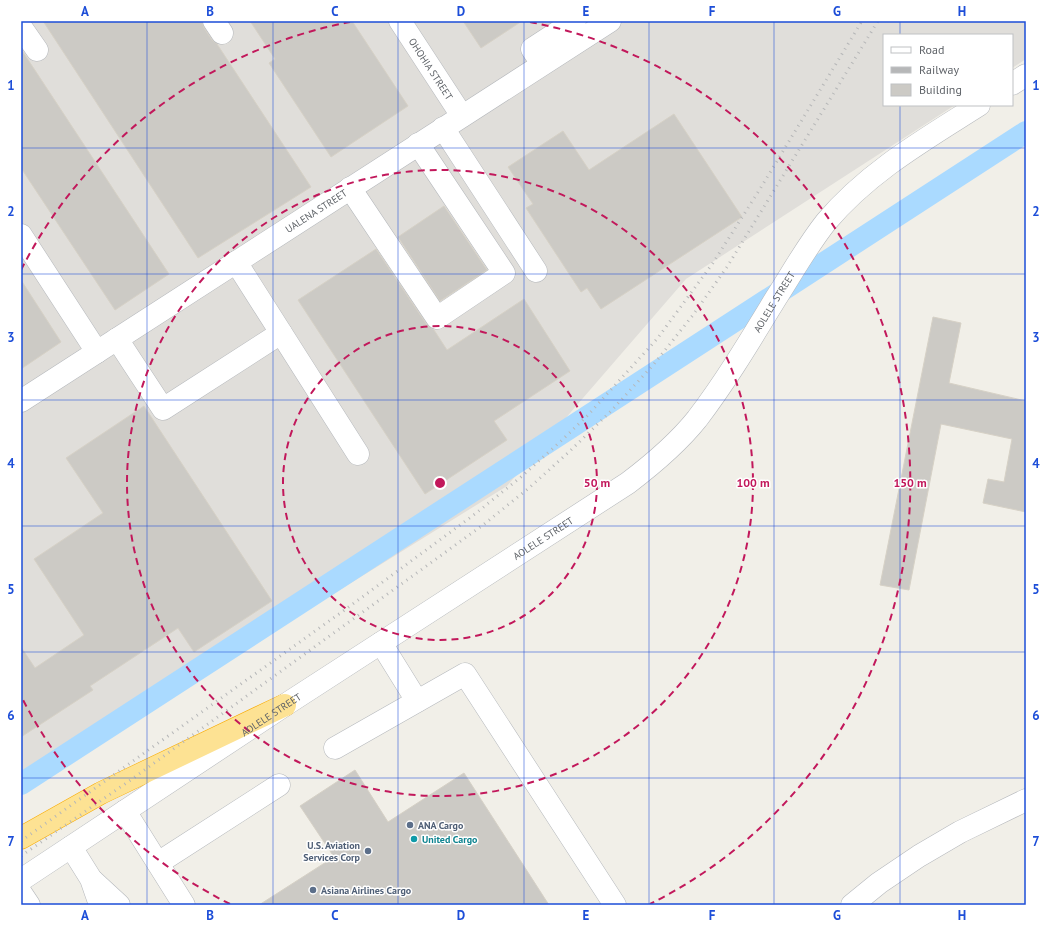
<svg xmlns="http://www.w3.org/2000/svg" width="1047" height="926" font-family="'PT Sans',sans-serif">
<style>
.industrial{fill:#e0deda}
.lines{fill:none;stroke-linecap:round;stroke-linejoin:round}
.canal{stroke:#aadaff;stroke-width:22}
.building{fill:#cccac5;stroke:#d6d1c6}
.minor-casing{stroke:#b5b8bc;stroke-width:23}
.highway-casing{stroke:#f9ab00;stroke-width:23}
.minor{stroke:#fff;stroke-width:22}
.highway{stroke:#fde293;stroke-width:22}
.rail{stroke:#b6b7b8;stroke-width:3;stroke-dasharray:1 5;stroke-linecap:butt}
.grid{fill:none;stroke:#1d4ed8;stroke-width:1;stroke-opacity:0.55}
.ring{fill:none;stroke:#c2185b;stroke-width:2;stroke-dasharray:7 5}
.service-dot{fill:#5c6f8a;stroke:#fff;stroke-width:1.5}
.culture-dot{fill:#0f9aa8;stroke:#fff;stroke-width:1.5}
.labels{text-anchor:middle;stroke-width:3;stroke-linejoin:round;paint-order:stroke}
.street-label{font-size:10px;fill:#5f6368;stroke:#fff}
.service-label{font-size:10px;font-weight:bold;fill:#4e5e75;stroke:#fff;text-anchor:start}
.culture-label{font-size:10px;font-weight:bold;fill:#0d838f;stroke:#fff;text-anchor:start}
.centre{fill:#c2185b;stroke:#fff;stroke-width:2}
.ring-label{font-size:12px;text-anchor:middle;font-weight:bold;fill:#c2185b;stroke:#fff;stroke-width:3;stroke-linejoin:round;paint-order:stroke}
.neatline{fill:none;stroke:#1d4ed8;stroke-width:1.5}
.grid-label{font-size:13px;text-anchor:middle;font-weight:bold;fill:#1d4ed8}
</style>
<rect width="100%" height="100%" fill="#f1efe8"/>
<path class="industrial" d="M 21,21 L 1026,21 L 1026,59 L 1012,68 L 1012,35 L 884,35 L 884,105 L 955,105 L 686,279 L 507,486 L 21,788 Z"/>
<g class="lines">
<path class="canal" d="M 21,784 L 1026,132"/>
</g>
<g class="building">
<path d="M 43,21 L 202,21 L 204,28 L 212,40 L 217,44 L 311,187 L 198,258 Z"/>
<path d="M 250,21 L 352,21 L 408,106 L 331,157 L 269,63 L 275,59 Z"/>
<path d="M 463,21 L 522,21 L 481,48 Z"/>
<path d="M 21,49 L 169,274 L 115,310 L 21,168 Z"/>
<path d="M 674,114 L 742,217 L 601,309 L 587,288 L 581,292 L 526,208 L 533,204 L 508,167 L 563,131 L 589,170 Z"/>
<path d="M 444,206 L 487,270 L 440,301 L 398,237 Z"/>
<path d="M 376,249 L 427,325 L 434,330 L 447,350 L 524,299 L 570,371 L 494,421 L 507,440 L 425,494 L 298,300 Z"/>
<path d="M 21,280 L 61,342 L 21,369 Z"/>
<path d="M 933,317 L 961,323 L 949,383 L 1026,401 L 1026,512 L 983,503 L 988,479 L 1004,482 L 1012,439 L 941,424 L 909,590 L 880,585 Z"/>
<path d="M 144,406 L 272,601 L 194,652 L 178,628 L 90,686 L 93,690 L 21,737 L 21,647 L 35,668 L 84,635 L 34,559 L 103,513 L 66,458 Z"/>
<path d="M 355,770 L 388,822 L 464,773 L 549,905 L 259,905 L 334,857 L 300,806 Z"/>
</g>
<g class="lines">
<g class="minor-casing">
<g id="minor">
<path d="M 214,21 L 222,33"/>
<path id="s1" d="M 400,21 L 462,116"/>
<path d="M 21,27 L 37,50"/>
<path d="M 542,64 L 532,49 L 575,21"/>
<path d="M 1012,84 L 1026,75"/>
<path d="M 443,128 L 536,271"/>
<path d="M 350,188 L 437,318 L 504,273 L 418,144"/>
<path d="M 21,235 L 97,352"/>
<path d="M 236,262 L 358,454"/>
<path d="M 117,339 L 163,409 L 281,333"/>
<path id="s2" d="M 21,401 L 610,21"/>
<path d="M 381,643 L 417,701"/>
<path d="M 335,748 L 465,674 L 615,905"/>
<path d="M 125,811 L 184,905"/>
<path d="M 71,847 L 91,879 L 100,905"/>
<path d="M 158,863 L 279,785"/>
<path id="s3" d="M 21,880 L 285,705 L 628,483 C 653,464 677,444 697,419 C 726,381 751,339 776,298 C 792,273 807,246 826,222 C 868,172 924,140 979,105"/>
<path d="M 93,881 L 119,905"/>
<path d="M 21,893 L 29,905"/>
<path d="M 852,905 L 879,883 L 919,856 L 960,832 L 1026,800"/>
</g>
</g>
<g class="highway-casing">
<path id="highway" d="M 21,838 L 101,793 L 285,705"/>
</g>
<use href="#minor" class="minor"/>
<use href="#highway" class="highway"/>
<g class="rail">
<path d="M 21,841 L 346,609 L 475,514 L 521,477 L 561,441 L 587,416 L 657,339 L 713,263 L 760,189 L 862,21"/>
<path d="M 21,856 L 132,779 L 483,525 L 529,488 L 570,451 L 612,410 L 654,364 L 693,315 L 727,267 L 878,21"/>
</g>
</g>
<path class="grid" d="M 147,21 L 147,905M 273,21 L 273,905M 398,21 L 398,905M 524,21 L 524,905M 649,21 L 649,905M 774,21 L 774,905M 900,21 L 900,35M 900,105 L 900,905M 21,148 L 1026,148M 21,274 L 1026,274M 21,400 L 1026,400M 21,526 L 1026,526M 21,652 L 1026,652M 21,778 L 1026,778"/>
<g class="ring">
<circle cx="440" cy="483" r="157"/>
<circle cx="440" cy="483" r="313"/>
<path d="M230 904A470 470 0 0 1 21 696M21 270A470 470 0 0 1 350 22M530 22A470 470 0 0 1 650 904"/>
</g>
<g class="service-dot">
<circle cx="410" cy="825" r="4"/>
<circle cx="368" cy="851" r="4"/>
<circle cx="313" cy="890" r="4"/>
</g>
<circle class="culture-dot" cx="414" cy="839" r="4"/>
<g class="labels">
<g class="street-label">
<text dy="4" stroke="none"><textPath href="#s1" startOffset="57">OHOHIA STREET</textPath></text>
<text dy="4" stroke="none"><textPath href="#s2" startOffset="351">UALENA STREET</textPath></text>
<text dy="4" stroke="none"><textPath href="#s3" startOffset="960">AOLELE STREET</textPath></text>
<text dy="4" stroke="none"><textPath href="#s3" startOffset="624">AOLELE STREET</textPath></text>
<text dy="4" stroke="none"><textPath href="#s3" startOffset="300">AOLELE STREET</textPath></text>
</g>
<g class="service-label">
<text x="418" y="829">ANA Cargo</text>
<text x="360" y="849" text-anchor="end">U.S. Aviation<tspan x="360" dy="12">Services Corp</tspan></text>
<text x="321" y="894">Asiana Airlines Cargo</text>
</g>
<g class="culture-label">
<text x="422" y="843">United Cargo</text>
</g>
</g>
<circle cx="440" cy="483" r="6" class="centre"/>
<g class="ring-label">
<text x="597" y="487">50 m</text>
<text x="753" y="487">100 m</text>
<text x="910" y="487">150 m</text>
</g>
<rect width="1047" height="926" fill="none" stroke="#ffffff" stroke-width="44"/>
<rect x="883" y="34" width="130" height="72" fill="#ffffff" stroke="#bfc1c3"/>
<rect x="891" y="47" width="20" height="6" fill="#ffffff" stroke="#bfc1c3"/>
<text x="919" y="54" font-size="12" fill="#5f6368">Road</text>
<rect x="891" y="67" width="20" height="6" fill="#b6b7b8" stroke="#bfc1c3"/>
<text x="919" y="74" font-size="12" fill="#5f6368">Railway</text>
<rect x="891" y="84" width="20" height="12" fill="#cccac5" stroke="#bfc1c3"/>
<text x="919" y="94" font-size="12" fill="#5f6368">Building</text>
<rect x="22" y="22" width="1003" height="882" class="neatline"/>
<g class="grid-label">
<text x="85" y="16">A</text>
<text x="210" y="16">B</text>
<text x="335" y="16">C</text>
<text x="461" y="16">D</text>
<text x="586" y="16">E</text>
<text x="712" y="16">F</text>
<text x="837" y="16">G</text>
<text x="962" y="16">H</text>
<text x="11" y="90">1</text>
<text x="1036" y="90">1</text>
<text x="11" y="216">2</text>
<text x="1036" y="216">2</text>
<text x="11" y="342">3</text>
<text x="1036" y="342">3</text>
<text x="11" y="468">4</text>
<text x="1036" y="468">4</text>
<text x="11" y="594">5</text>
<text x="1036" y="594">5</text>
<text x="11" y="720">6</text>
<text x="1036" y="720">6</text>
<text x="11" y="846">7</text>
<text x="1036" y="846">7</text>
<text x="85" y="920">A</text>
<text x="210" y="920">B</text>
<text x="335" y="920">C</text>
<text x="461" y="920">D</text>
<text x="586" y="920">E</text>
<text x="712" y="920">F</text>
<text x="837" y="920">G</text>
<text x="962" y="920">H</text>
</g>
</svg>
